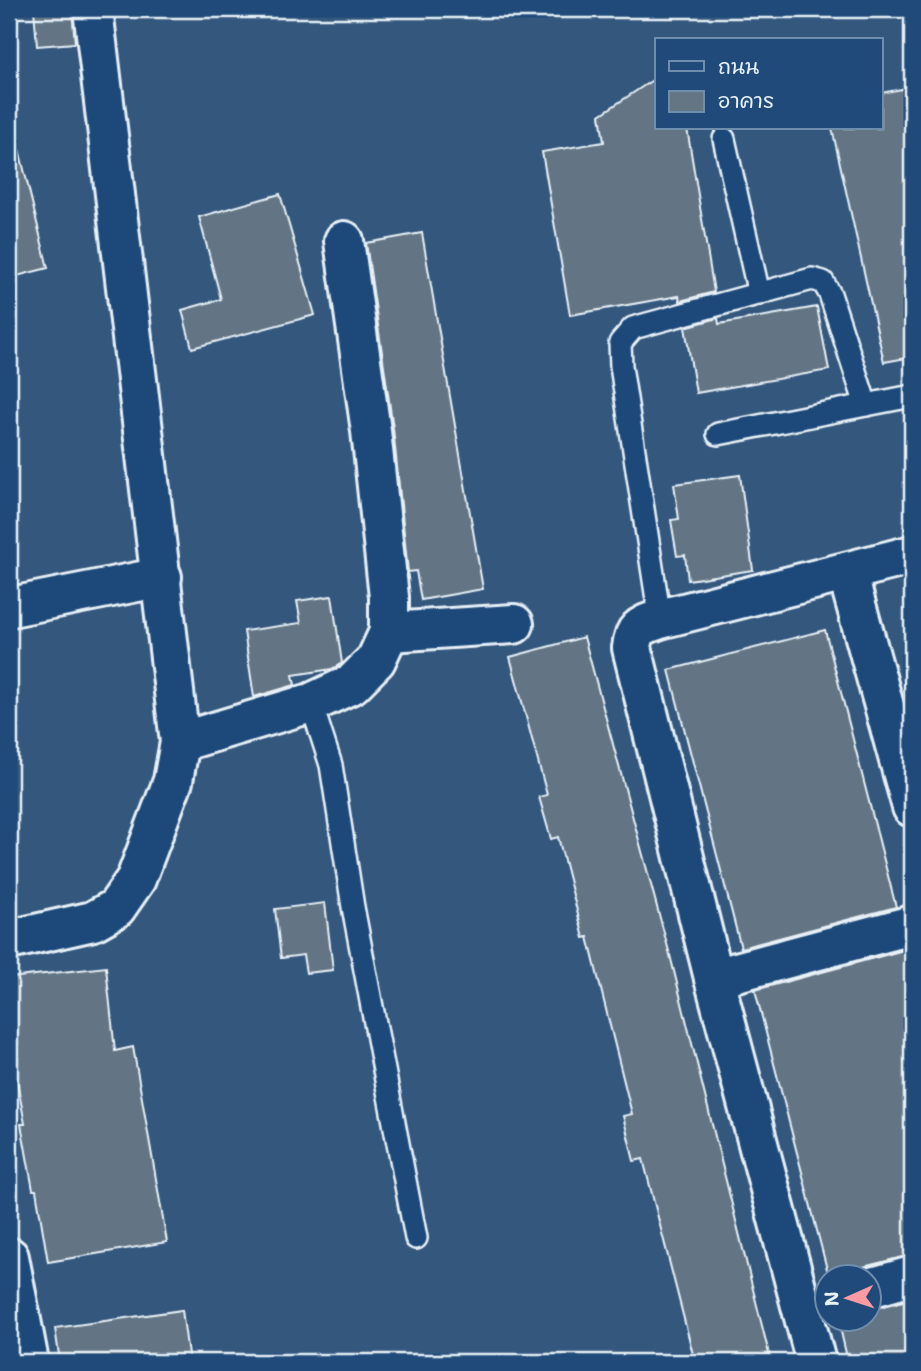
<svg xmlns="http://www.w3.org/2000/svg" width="921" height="1371" font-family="'Shantell Sans','Playpen Sans Thai',sans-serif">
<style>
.building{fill:#647584;stroke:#e8f1f8;stroke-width:2}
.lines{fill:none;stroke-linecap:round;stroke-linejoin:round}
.lane-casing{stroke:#e8f1f8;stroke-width:26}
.street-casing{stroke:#e8f1f8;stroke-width:44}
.lane{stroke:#1f4a7a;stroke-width:21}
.street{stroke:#1f4a7a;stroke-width:38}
</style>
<rect width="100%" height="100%" fill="#34577d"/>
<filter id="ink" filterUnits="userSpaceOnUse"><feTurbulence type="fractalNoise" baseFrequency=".0143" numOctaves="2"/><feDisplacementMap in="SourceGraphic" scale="14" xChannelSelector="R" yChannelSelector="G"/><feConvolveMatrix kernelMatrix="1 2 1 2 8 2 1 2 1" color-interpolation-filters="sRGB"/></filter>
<g filter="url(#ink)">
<g class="building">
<path d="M 34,9 L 72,9 L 75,43 L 37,46 Z"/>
<path d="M 657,77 L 657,128 L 687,128 L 714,292 L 680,301 L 679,296 L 570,315 L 542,152 L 604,142 L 600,115 Z"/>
<path d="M 912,87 L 912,357 L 884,362 L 832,128 L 881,128 L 881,93 Z"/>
<path d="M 19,149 L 48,268 L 9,278 L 9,150 Z"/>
<path d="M 280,194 L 315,315 L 192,348 L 182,310 L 221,299 L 199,217 Z"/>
<path d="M 422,233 L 483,589 L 421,600 L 416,571 L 408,572 L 393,428 L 366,243 Z"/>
<path d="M 817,307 L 829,370 L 696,393 L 685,327 L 718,318 L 719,324 Z"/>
<path d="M 740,475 L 753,570 L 688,580 L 685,555 L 677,556 L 671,520 L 679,519 L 674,484 Z"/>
<path d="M 332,596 L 342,663 L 332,669 L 293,675 L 295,685 L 254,697 L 244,631 L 301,623 L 297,601 Z"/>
<path d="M 825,630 L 896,907 L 741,948 L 669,670 Z"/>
<path d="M 584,637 L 670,955 L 771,1362 L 695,1362 L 643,1159 L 634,1161 L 623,1116 L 632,1114 L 588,937 L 584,938 L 558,837 L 551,839 L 539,797 L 547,795 L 510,657 Z"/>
<path d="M 325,903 L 333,970 L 306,973 L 303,955 L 281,958 L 275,909 Z"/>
<path d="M 904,950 L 912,979 L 912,1255 L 863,1267 L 851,1277 L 829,1277 L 755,990 Z"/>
<path d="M 106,967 L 115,1051 L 133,1047 L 167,1242 L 48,1262 L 36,1190 L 33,1190 L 21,1124 L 25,1124 L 9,1038 L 9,978 Z"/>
<path d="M 912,1299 L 912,1362 L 848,1362 L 838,1319 L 869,1319 L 869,1309 Z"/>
<path d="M 182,1310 L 189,1362 L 60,1362 L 55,1328 Z"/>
</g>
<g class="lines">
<g class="lane-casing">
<g id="lane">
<path d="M 724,139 L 759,294"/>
<path d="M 718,434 L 866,405"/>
<path d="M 660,619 L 621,366 L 620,343 L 633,328 L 812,279 L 823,282 L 830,294 L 866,405 L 912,396"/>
<path d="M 311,703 L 331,765 L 353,907 L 416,1238"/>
</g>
</g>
<g class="street-casing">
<g id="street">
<path d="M 847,572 L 912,807"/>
<path d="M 11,607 L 162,577"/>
<path d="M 389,632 L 514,624"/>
<path d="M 180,742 L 311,703 L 352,684 L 376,660 L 389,632 L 389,597 L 371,431 L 344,241"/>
<path d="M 9,940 L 93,921 L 116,908 L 136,879 L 173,781 L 180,742 L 93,9"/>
<path d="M 714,978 L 912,925"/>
<path d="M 9,1257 L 29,1362"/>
<path d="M 869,1288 L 912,1276"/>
<path d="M 816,1362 L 714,978 L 632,648 C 634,627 641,626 660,619 L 912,555"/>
</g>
</g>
<use href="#lane" class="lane"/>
<use href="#street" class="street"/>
</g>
</g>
<rect width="921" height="1371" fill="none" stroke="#1f4a7a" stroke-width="35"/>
<rect x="18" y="18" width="886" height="1336" fill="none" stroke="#e8f1f8" stroke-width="2.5" filter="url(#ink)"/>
<rect x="655" y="38" width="228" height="91" fill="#1f4a7a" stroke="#6f8dac" stroke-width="2"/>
<rect x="669" y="61" width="35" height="10" fill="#1f4a7a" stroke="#6f8dac" stroke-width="2"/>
<text x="718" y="74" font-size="21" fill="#e8f1f8">ถนน</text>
<rect x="669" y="91" width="35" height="21" fill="#647584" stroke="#6f8dac" stroke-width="2"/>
<text x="718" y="108" font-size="21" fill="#e8f1f8">อาคาร</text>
<g transform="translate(848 1298) rotate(267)"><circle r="33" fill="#1f4a7a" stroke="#6f8dac" stroke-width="2"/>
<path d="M0-5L12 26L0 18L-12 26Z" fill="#ff9aa2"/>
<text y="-10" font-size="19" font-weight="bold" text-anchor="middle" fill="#e8f1f8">N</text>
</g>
</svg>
